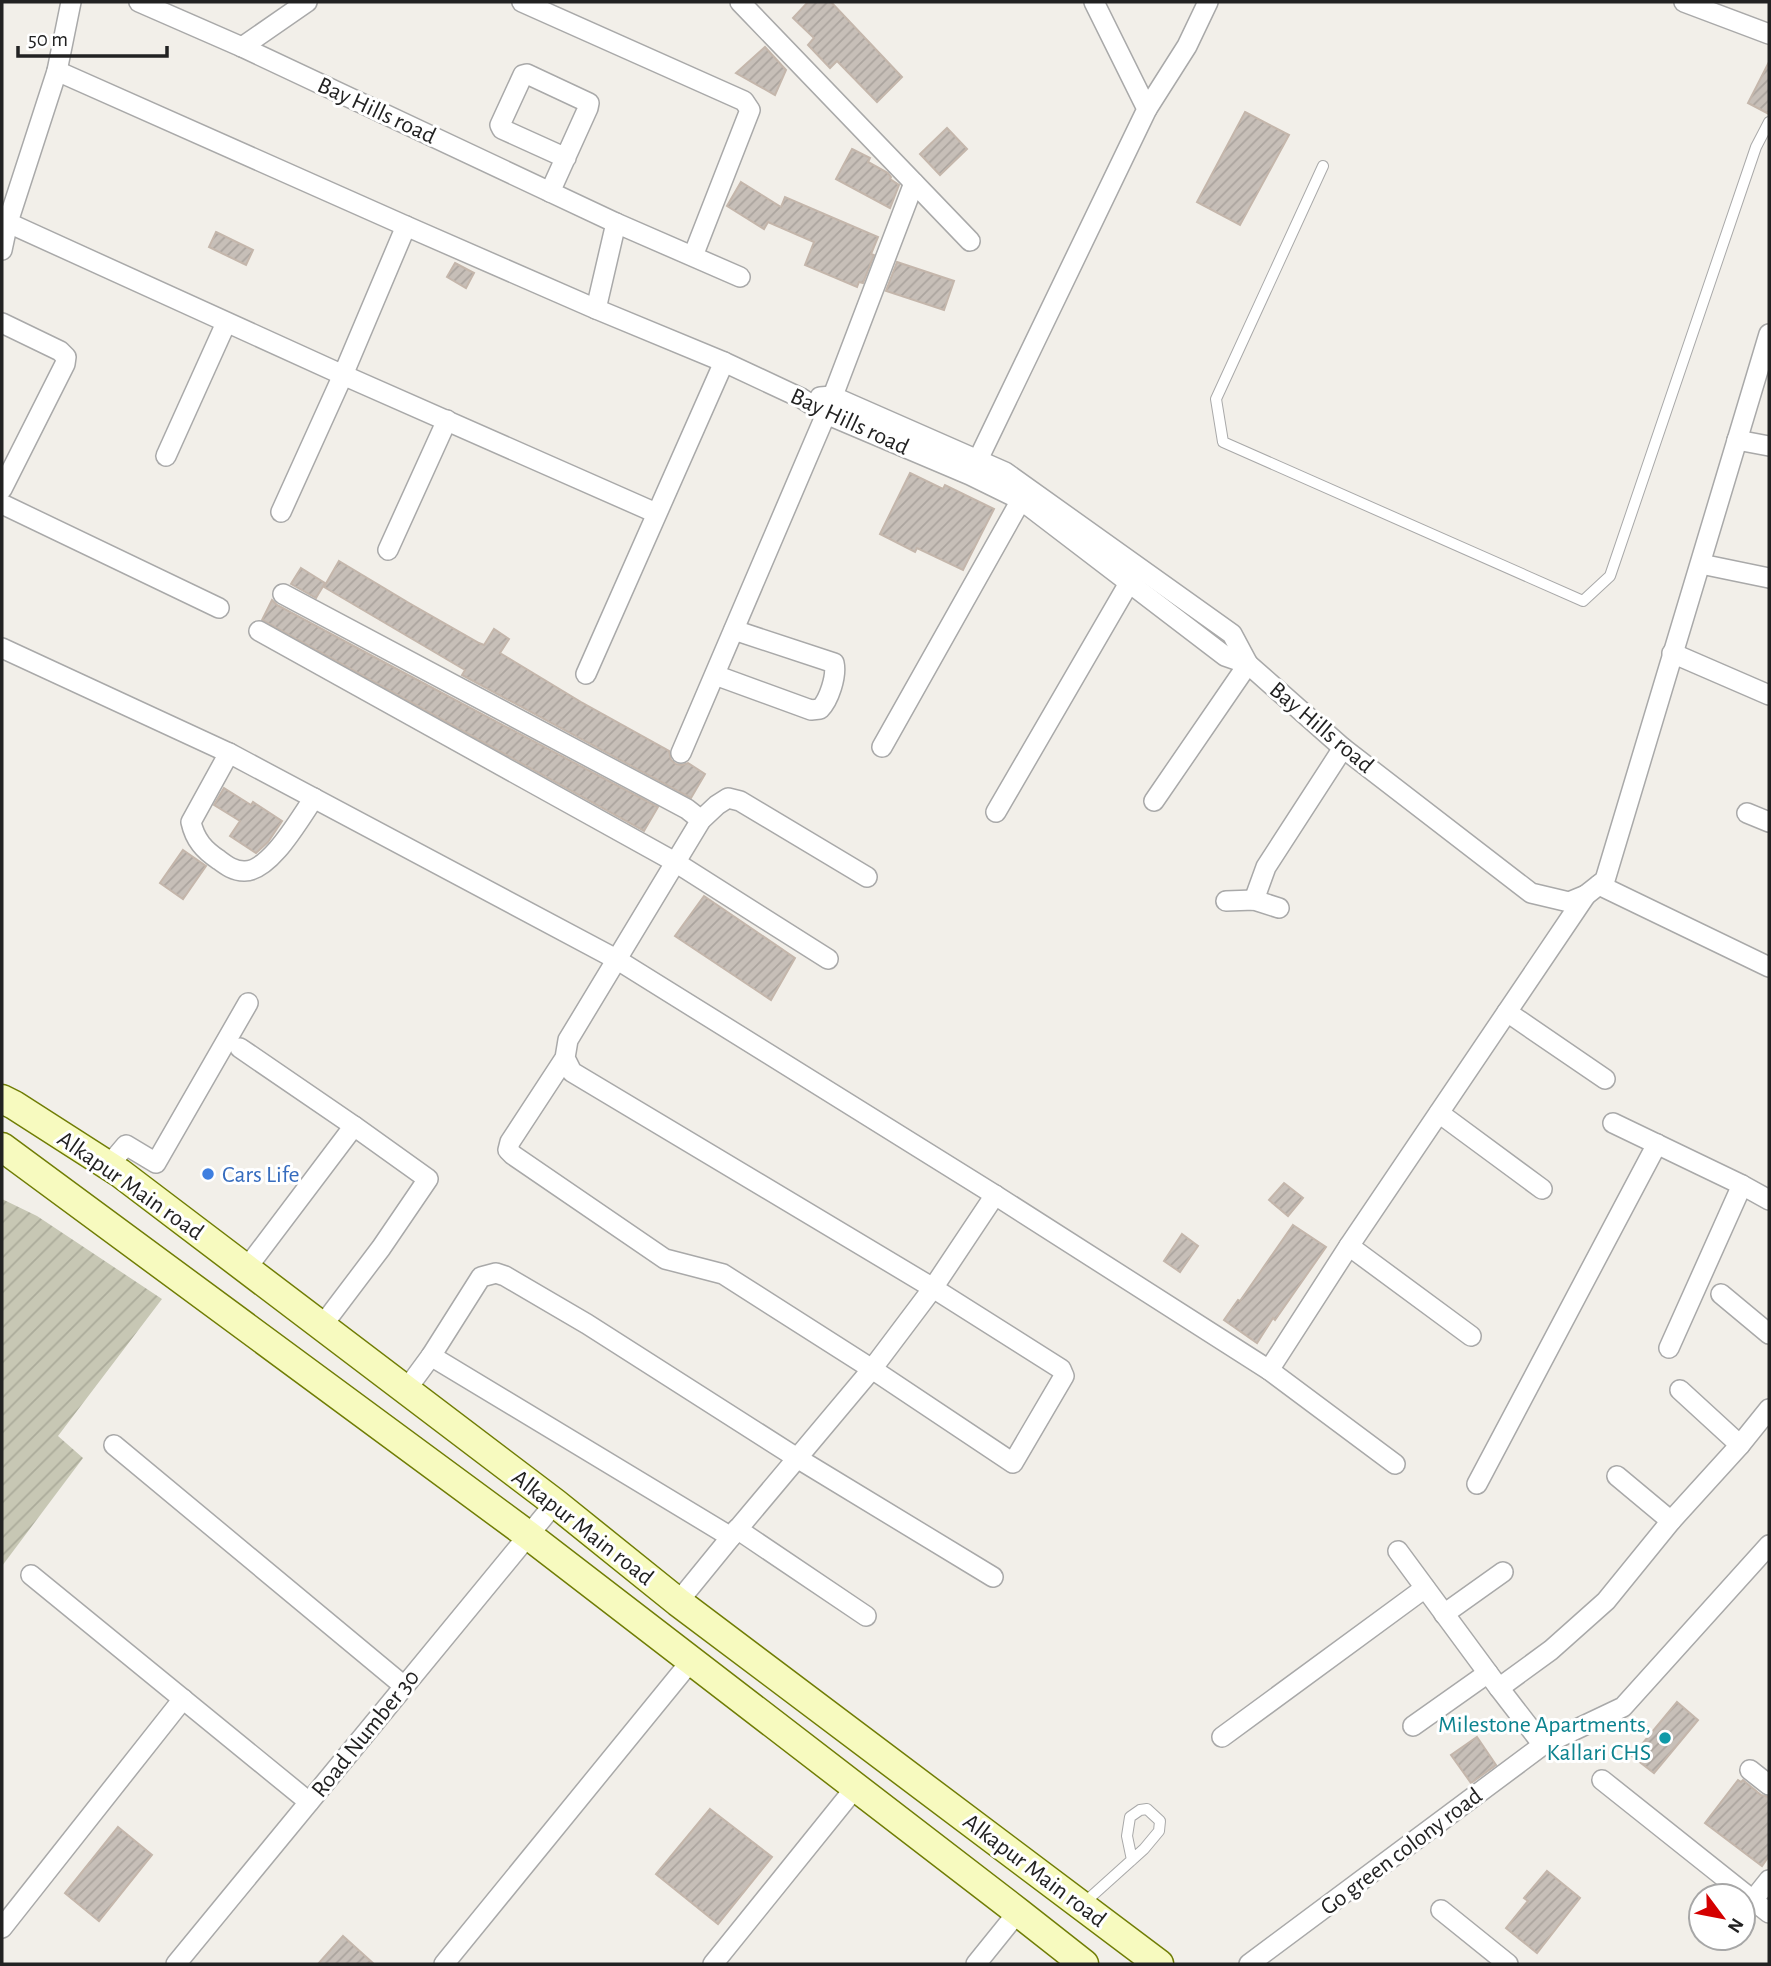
<svg xmlns="http://www.w3.org/2000/svg" width="1771" height="1966" font-family="'Alegreya Sans',sans-serif">
<style>
.construction{fill:url(#construction-furrows)}
.building{fill:url(#building-hatch);stroke:#c4b6ab;stroke-width:2}
.lines{fill:none;stroke-linecap:round;stroke-linejoin:round}
.lane-casing{stroke:#a9a9a9;stroke-width:12}
.street-casing{stroke:#a9a9a9;stroke-width:22}
.secondary-casing{stroke:#707d05;stroke-width:31}
.lane{stroke:#fff;stroke-width:10}
.street{stroke:#fff;stroke-width:19}
.secondary{stroke:#f7fabf;stroke-width:28}
.shop-dot{fill:#3f7fe0;stroke:#fff;stroke-width:2.5}
.culture-dot{fill:#0f9aa8;stroke:#fff;stroke-width:2.5}
.labels{text-anchor:middle;stroke-width:6;stroke-linejoin:round;paint-order:stroke}
.street-label{font-size:24px;fill:#222;stroke:#fff}
.shop-label{font-size:24px;fill:#366cbe;stroke:#fff;text-anchor:start}
.culture-label{font-size:24px;fill:#0d838f;stroke:#fff;text-anchor:end}
</style>
<defs>
<pattern id="construction-furrows" width="10" height="10" patternUnits="userSpaceOnUse" patternTransform="scale(1.75)"><rect width="10" height="10" fill="#c7c7b4"/><path d="M-1 1l2-2M0 10L10 0M9 11l2-2" fill="none" stroke="#abab9a"/></pattern>
<pattern id="building-hatch" width="6" height="6" patternUnits="userSpaceOnUse" patternTransform="scale(1.75)"><rect width="6" height="6" fill="#c7bfb8"/><path d="M-1 1l2-2M0 6l6-6M5 7l2-2" fill="none" stroke="#aba49e"/></pattern>
</defs>
<rect width="100%" height="100%" fill="#f2efe9"/>
<path class="construction" d="M 2,1199 L 37,1216 L 162,1299 L 58,1436 L 83,1458 L 2,1566 Z"/>
<g class="building">
<path d="M 808,2 L 831,2 L 902,77 L 877,102 L 837,61 L 830,68 L 808,45 L 814,38 L 793,18 Z"/>
<path d="M 765,47 L 786,70 L 775,95 L 736,73 Z"/>
<path d="M 1769,62 L 1769,114 L 1748,103 Z"/>
<path d="M 1245,112 L 1289,135 L 1240,225 L 1197,202 Z"/>
<path d="M 947,128 L 967,149 L 940,175 L 920,154 Z"/>
<path d="M 852,149 L 870,158 L 868,162 L 888,173 L 891,177 L 890,179 L 899,185 L 890,208 L 836,179 Z"/>
<path d="M 741,182 L 781,207 L 785,197 L 878,237 L 871,254 L 874,255 L 863,283 L 859,282 L 857,287 L 805,265 L 814,242 L 768,222 L 764,229 L 727,206 Z"/>
<path d="M 216,232 L 253,250 L 246,265 L 209,247 Z"/>
<path d="M 897,262 L 954,281 L 944,310 L 886,291 Z"/>
<path d="M 455,263 L 474,273 L 466,288 L 447,277 Z"/>
<path d="M 910,473 L 943,489 L 945,485 L 994,509 L 963,570 L 917,548 L 915,552 L 880,534 Z"/>
<path d="M 339,561 L 409,603 L 479,643 L 484,645 L 494,629 L 509,639 L 500,653 L 581,702 L 669,751 L 671,760 L 676,764 L 682,765 L 688,763 L 705,774 L 691,798 L 462,675 L 465,670 L 324,587 Z"/>
<path d="M 301,568 L 325,583 L 316,598 L 291,584 Z"/>
<path d="M 272,600 L 277,605 L 378,659 L 658,807 L 644,831 L 262,620 Z"/>
<path d="M 224,788 L 251,805 L 253,802 L 282,821 L 268,842 L 256,853 L 230,836 L 240,821 L 214,805 Z"/>
<path d="M 183,850 L 206,866 L 183,899 L 160,883 Z"/>
<path d="M 704,896 L 795,958 L 771,1000 L 675,936 Z"/>
<path d="M 1284,1183 L 1303,1198 L 1288,1216 L 1269,1200 Z"/>
<path d="M 1293,1225 L 1326,1247 L 1275,1320 L 1273,1318 L 1257,1343 L 1224,1320 L 1238,1300 L 1240,1301 Z"/>
<path d="M 1182,1234 L 1198,1246 L 1180,1272 L 1164,1261 Z"/>
<path d="M 1677,1702 L 1698,1720 L 1654,1773 L 1632,1756 Z"/>
<path d="M 1477,1737 L 1496,1765 L 1471,1783 L 1451,1755 Z"/>
<path d="M 1738,1780 L 1741,1782 L 1743,1780 L 1761,1795 L 1769,1797 L 1769,1856 L 1762,1866 L 1705,1823 Z"/>
<path d="M 710,1809 L 772,1857 L 718,1924 L 656,1874 Z"/>
<path d="M 118,1827 L 152,1855 L 99,1921 L 65,1893 Z"/>
<path d="M 1547,1871 L 1580,1898 L 1537,1953 L 1506,1928 L 1528,1901 L 1524,1898 Z"/>
<path d="M 343,1936 L 374,1964 L 318,1964 Z"/>
</g>
<g class="lines">
<g class="lane-casing">
<g id="lane">
<path d="M 1323,166 L 1216,399 L 1223,442 L 1583,601 L 1610,576 L 1756,147 L 1769,122"/>
<path d="M 1084,1903 L 1144,1849 L 1159,1831 L 1160,1821 L 1147,1809 L 1140,1810 L 1130,1817 L 1127,1836 L 1132,1860"/>
</g>
</g>
<g class="street-casing">
<g id="street">
<path d="M 139,2 L 242,47 L 616,223 L 596,309"/>
<path d="M 522,2 L 744,101 L 750,110 L 693,256"/>
<path d="M 740,2 L 970,241"/>
<path d="M 1684,2 L 1769,34"/>
<path d="M 242,47 L 307,2"/>
<path d="M 57,71 L 406,226 L 596,309 L 724,362 L 801,398 L 826,414 L 970,475 L 1021,500 L 1225,656 L 1248,664 L 1343,748 L 1531,893 L 1569,902 L 1586,895"/>
<path d="M 1147,109 L 1187,46 L 1208,2"/>
<path d="M 550,192 L 588,108 L 589,103 L 527,74 L 523,75 L 500,125 L 502,129 L 566,158"/>
<path d="M 2,220 L 343,375 L 656,513"/>
<path d="M 616,223 L 740,277"/>
<path d="M 2,250 L 8,222 L 57,71 L 71,2"/>
<path d="M 2,323 L 60,351 L 66,357 L 65,364 L 2,489"/>
<path d="M 820,397 L 832,396 L 1005,472 L 1232,634 L 1248,664"/>
<path d="M 1737,440 L 1769,446"/>
<path d="M 166,456 L 226,323"/>
<path d="M 973,470 L 1147,109 L 1094,2"/>
<path d="M 2,504 L 219,608"/>
<path d="M 281,512 L 343,375 L 406,226"/>
<path d="M 388,550 L 447,420"/>
<path d="M 1701,564 L 1769,578"/>
<path d="M 283,594 L 687,809 L 701,820"/>
<path d="M 259,631 L 675,862 L 828,959"/>
<path d="M 2,648 L 229,753 L 616,959 L 995,1195 L 1269,1370 L 1395,1464"/>
<path d="M 1672,653 L 1769,695"/>
<path d="M 586,674 L 724,362"/>
<path d="M 715,675 L 811,710 L 820,709 C 829,700 837,676 834,663 L 734,630"/>
<path d="M 882,747 L 1021,500"/>
<path d="M 229,753 L 191,822 C 195,840 204,850 219,860 C 227,866 234,871 244,871 C 270,872 300,818 314,798"/>
<path d="M 681,753 L 826,414 L 914,183"/>
<path d="M 1154,801 L 1248,664"/>
<path d="M 996,812 L 1129,583"/>
<path d="M 1747,813 L 1769,822"/>
<path d="M 1599,885 L 1769,967"/>
<path d="M 1254,900 L 1266,867 L 1343,748"/>
<path d="M 1226,901 L 1254,900 L 1279,908"/>
<path d="M 1507,1012 L 1605,1079"/>
<path d="M 240,1048 L 354,1126"/>
<path d="M 565,1058 L 510,1142 L 508,1150 L 513,1155 L 665,1259 L 723,1274 L 872,1369 L 1013,1463 L 1064,1376 L 1061,1369 L 933,1288 L 572,1072 L 565,1058 L 568,1040 L 701,820 L 717,805 L 728,798 L 740,801 L 867,877"/>
<path d="M 1439,1113 L 1542,1189"/>
<path d="M 1613,1123 L 1742,1185 L 1769,1200"/>
<path d="M 109,1165 L 126,1145 L 156,1163 L 248,1003"/>
<path d="M 1349,1246 L 1471,1336"/>
<path d="M 246,1269 L 354,1126 L 428,1179 L 381,1248 L 322,1326"/>
<path d="M 1721,1294 L 1769,1334"/>
<path d="M 1669,1348 L 1742,1185"/>
<path d="M 431,1356 L 731,1537"/>
<path d="M 1269,1370 L 1349,1246 L 1586,895 L 1605,880 L 1769,334"/>
<path d="M 406,1390 L 431,1356 L 481,1277 L 496,1273 L 505,1276 L 587,1324 L 797,1458 L 993,1577"/>
<path d="M 1680,1390 L 1740,1445"/>
<path d="M 114,1445 L 404,1686"/>
<path d="M 1617,1476 L 1671,1521"/>
<path d="M 1477,1484 L 1657,1144"/>
<path d="M 737,1529 L 866,1616"/>
<path d="M 1398,1551 L 1499,1688 L 1543,1745"/>
<path d="M 31,1575 L 309,1802"/>
<path d="M 678,1602 L 731,1537 L 872,1369 L 933,1288 L 995,1195"/>
<path d="M 1444,1614 L 1503,1572"/>
<path d="M 1499,1688 L 1551,1650 L 1606,1601 L 1671,1521 L 1740,1445 L 1769,1409"/>
<path d="M 1413,1726 L 1488,1673"/>
<path d="M 1222,1737 L 1425,1588"/>
<path d="M 1750,1770 L 1769,1785"/>
<path d="M 1602,1780 L 1769,1913"/>
<path d="M 1753,1900 L 1769,1880"/>
<path d="M 1441,1910 L 1508,1964"/>
<path d="M 2,1928 L 183,1699"/>
<path d="M 176,1964 L 555,1503"/>
<path d="M 444,1964 L 691,1661"/>
<path d="M 713,1964 L 855,1788"/>
<path d="M 976,1964 L 1018,1912"/>
<path d="M 1249,1964 L 1543,1745 L 1623,1707 L 1769,1545"/>
</g>
</g>
<g class="secondary-casing">
<g id="secondary">
<path d="M 2,1099 L 14,1105 L 120,1173 L 555,1503 L 678,1602 L 1159,1964"/>
<path d="M 2,1147 L 528,1535 L 1018,1912 L 1084,1964"/>
</g>
</g>
<use href="#lane" class="lane"/>
<use href="#street" class="street"/>
<use href="#secondary" class="secondary"/>
</g>
<circle class="shop-dot" cx="208" cy="1174" r="7"/>
<circle class="culture-dot" cx="1665" cy="1738" r="7"/>
<g class="labels">
<g class="street-label">
<text transform="translate(377 110) rotate(25)" y="8">Bay Hills road</text>
<text transform="translate(850 421) rotate(25)" y="8">Bay Hills road</text>
<text transform="translate(1322 727) rotate(40)" y="8">Bay Hills road</text>
<text transform="translate(131 1185) rotate(35)" y="8">Alkapur Main road</text>
<text transform="translate(583 1527) rotate(38)" y="8">Alkapur Main road</text>
<text transform="translate(365 1733) rotate(-51)" y="8">Road Number 30</text>
<text transform="translate(1401 1851) rotate(-37)" y="8">Go green colony road</text>
<text transform="translate(1035 1870) rotate(37)" y="8">Alkapur Main road</text>
</g>
<g class="shop-label">
<text x="222" y="1182">Cars Life</text>
</g>
<g class="culture-label">
<text x="1651" y="1732">Milestone Apartments,<tspan x="1651" dy="28">Kallari CHS</tspan></text>
</g>
</g>
<rect width="1771" height="1966" fill="none" stroke="#222222" stroke-width="7"/>
<g transform="translate(1722 1917) rotate(122)"><circle r="33" fill="#ffffff" stroke="#a7a7a7" stroke-width="2"/>
<path d="M0-5L12 26L0 18L-12 26Z" fill="#d40000"/>
<text y="-10" font-size="19" font-weight="bold" text-anchor="middle" fill="#222222">N</text>
</g>
<path d="M18 46v10h149v-10" fill="none" stroke="#222222" stroke-width="3.5"/>
<text x="28" y="46" font-size="21" fill="#222222" stroke="#ffffff" stroke-width="5" paint-order="stroke">50 m</text>
</svg>
